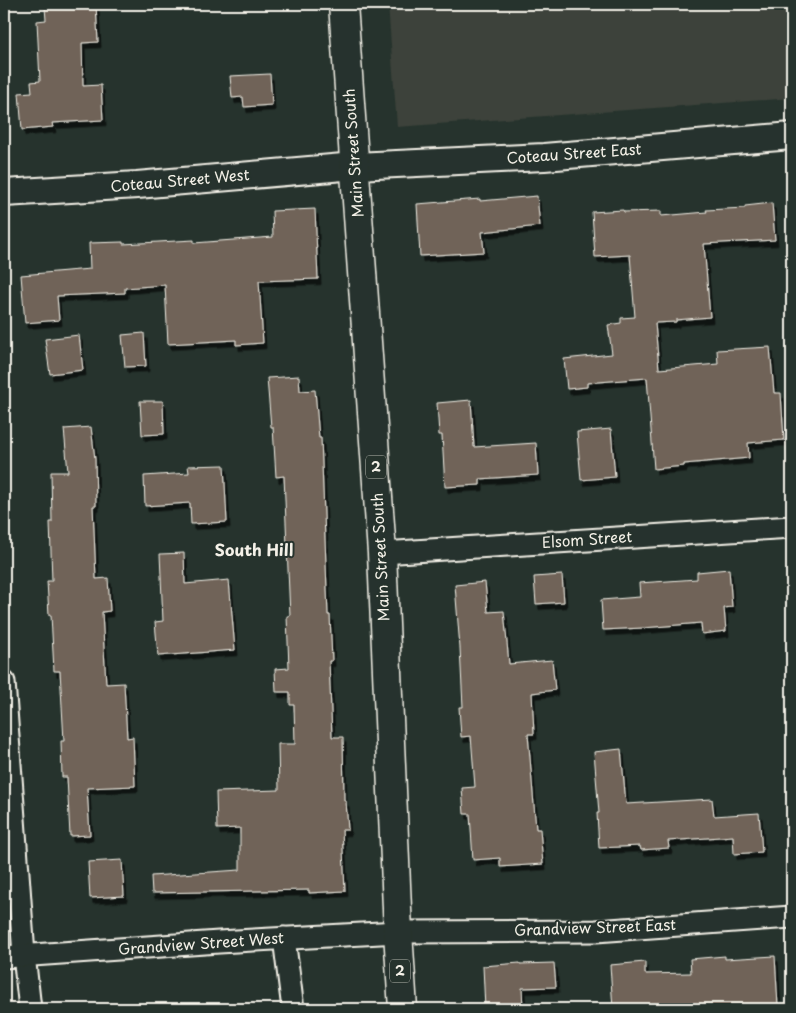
<svg xmlns="http://www.w3.org/2000/svg" width="796" height="1013" font-family="'Playpen Sans',sans-serif">
<style>
.built{fill:#3c423a}
.green{fill:#4f6d56;stroke:#a2af9f}
.building{fill:#6f6459;stroke:#f4f1e8;filter:url(#shadow)}
.lines{fill:none;stroke-linecap:round;stroke-linejoin:round}
.minor-casing{stroke:#f4f1e8;stroke-width:25}
.tertiary-casing{stroke:#f4f1e8;stroke-width:30}
.primary-casing{stroke:#f4f1e8;stroke-width:31}
.minor{stroke:#26332d;stroke-width:21}
.tertiary{stroke:#26332d;stroke-width:26}
.primary{stroke:#26332d;stroke-width:28}
.labels{text-anchor:middle;stroke-width:4;stroke-linejoin:round;paint-order:stroke}
.shield{fill:#26332d;stroke:#b6b8b0;stroke-width:1}
.shield-label{font-size:14px;font-weight:bold;fill:#f4f1e8}
.street-label{font-size:15px;fill:#f4f1e8;stroke:#26332d}
.neighbourhood-label{font-size:16px;font-weight:bold;fill:#f4f1e8;stroke:#26332d}
</style>
<defs>
<filter id="shadow"><feDropShadow dx="3" dy="5.5" stdDeviation="0" flood-color="#0009"/></filter>
</defs>
<rect width="100%" height="100%" fill="#26332d"/>
<filter id="ink" filterUnits="userSpaceOnUse"><feTurbulence type="fractalNoise" baseFrequency=".02" numOctaves="2"/><feDisplacementMap in="SourceGraphic" scale="10" xChannelSelector="R" yChannelSelector="G"/><feConvolveMatrix kernelMatrix="1 2 1 2 8 2 1 2 1" color-interpolation-filters="sRGB"/></filter>
<g filter="url(#ink)">
<path class="built" d="M 388,4 L 792,4 L 792,98 L 397,127 Z"/>
<path class="green" d="M 4,796 L 16,923 L 4,924 Z"/>
<g class="building">
<path d="M 96,4 L 98,42 L 82,43 L 83,86 L 101,85 L 103,120 L 52,123 L 53,127 L 22,130 L 19,93 L 32,92 L 31,82 L 40,81 L 37,21 L 46,20 L 45,7 Z"/>
<path d="M 270,74 L 272,105 L 244,107 L 243,97 L 232,98 L 230,76 Z"/>
<path d="M 537,196 L 540,226 L 482,232 L 484,252 L 420,256 L 417,204 L 480,199 L 480,201 Z"/>
<path d="M 772,203 L 775,240 L 704,244 L 710,317 L 676,320 L 676,322 L 655,323 L 659,369 L 718,364 L 717,350 L 770,347 L 774,393 L 781,393 L 784,440 L 748,443 L 749,458 L 684,464 L 684,466 L 654,469 L 647,378 L 587,383 L 587,387 L 567,389 L 564,359 L 612,354 L 608,325 L 621,323 L 621,318 L 635,317 L 630,255 L 595,257 L 592,212 L 623,210 L 624,212 L 661,211 L 661,216 L 707,212 L 706,210 L 745,208 L 745,206 Z"/>
<path d="M 315,209 L 318,279 L 259,281 L 263,343 L 236,345 L 236,340 L 168,344 L 165,285 L 125,288 L 125,293 L 57,296 L 59,320 L 25,323 L 21,275 L 90,269 L 89,243 L 123,242 L 123,244 L 194,240 L 194,243 L 273,237 L 272,211 Z"/>
<path d="M 144,333 L 146,366 L 125,367 L 122,335 Z"/>
<path d="M 79,335 L 83,370 L 50,374 L 45,339 Z"/>
<path d="M 299,376 L 300,391 L 315,390 L 319,438 L 321,438 L 328,615 L 330,615 L 332,661 L 329,661 L 332,737 L 343,737 L 344,801 L 346,801 L 348,830 L 342,830 L 345,891 L 309,893 L 309,890 L 152,893 L 151,876 L 240,870 L 240,828 L 217,829 L 216,792 L 279,790 L 278,744 L 295,744 L 294,705 L 290,705 L 290,692 L 276,692 L 275,669 L 289,668 L 287,616 L 290,616 L 284,476 L 276,477 L 273,427 L 271,427 L 267,378 Z"/>
<path d="M 471,400 L 474,447 L 536,443 L 538,475 L 480,479 L 480,485 L 445,487 L 442,435 L 439,435 L 437,403 Z"/>
<path d="M 140,401 L 163,401 L 164,434 L 142,435 Z"/>
<path d="M 91,427 L 95,459 L 96,506 L 93,506 L 96,579 L 108,578 L 110,611 L 102,612 L 106,684 L 124,683 L 127,738 L 133,737 L 135,786 L 87,788 L 90,835 L 70,836 L 67,777 L 62,777 L 61,741 L 64,741 L 60,671 L 54,671 L 51,615 L 49,615 L 47,581 L 52,581 L 50,522 L 52,522 L 51,472 L 68,472 L 64,429 Z"/>
<path d="M 611,429 L 615,477 L 581,480 L 577,432 Z"/>
<path d="M 224,465 L 227,522 L 191,524 L 190,503 L 145,506 L 144,476 L 189,473 L 188,466 Z"/>
<path d="M 184,553 L 185,584 L 229,580 L 235,650 L 158,656 L 155,622 L 163,621 L 160,554 Z"/>
<path d="M 729,569 L 732,607 L 724,608 L 726,631 L 702,634 L 701,623 L 643,628 L 603,630 L 601,600 L 640,597 L 639,583 L 697,579 L 697,572 Z"/>
<path d="M 562,575 L 564,602 L 536,604 L 534,577 Z"/>
<path d="M 485,582 L 488,612 L 504,611 L 509,664 L 552,660 L 555,690 L 532,693 L 534,734 L 528,734 L 536,829 L 540,829 L 543,864 L 500,867 L 500,858 L 473,860 L 470,814 L 464,814 L 462,788 L 475,787 L 471,736 L 461,737 L 459,707 L 463,707 L 460,648 L 455,585 Z"/>
<path d="M 621,749 L 626,804 L 712,799 L 714,816 L 759,813 L 762,852 L 734,854 L 733,836 L 668,841 L 669,848 L 641,850 L 640,846 L 599,848 L 597,813 L 599,813 L 594,752 Z"/>
<path d="M 122,860 L 124,896 L 90,898 L 88,862 Z"/>
<path d="M 725,956 L 725,959 L 775,956 L 778,1006 L 726,1009 L 613,1009 L 610,965 L 645,962 L 645,974 L 691,973 L 690,959 Z"/>
<path d="M 520,963 L 520,964 L 554,963 L 556,987 L 522,988 L 523,1009 L 485,1009 L 483,966 Z"/>
</g>
<g class="lines">
<g class="minor-casing">
<g id="minor">
<path d="M 382,553 L 792,527"/>
<path d="M 4,682 L 24,955 L 30,1009"/>
<path d="M 284,938 L 293,1009"/>
<path d="M 4,957 L 219,942 L 398,932 L 596,931 L 792,917"/>
</g>
</g>
<g class="tertiary-casing">
<path id="tertiary" d="M 4,193 L 137,185 L 355,166 L 544,157 L 792,136"/>
</g>
<g class="primary-casing">
<path id="primary" d="M 343,4 L 382,553 L 398,932 L 403,1009"/>
</g>
<use href="#minor" class="minor"/>
<use href="#tertiary" class="tertiary"/>
<use href="#primary" class="primary"/>
</g>
</g>
<g class="labels">
<g class="shield">
<rect x="366" y="455.5" width="20" height="23" rx="4"/>
<rect x="390" y="959.5" width="20" height="23" rx="4"/>
</g>
<g class="shield-label">
<text x="376" y="472">2</text>
<text x="400" y="976">2</text>
</g>
<g class="street-label">
<text transform="translate(354 153) rotate(-94)" y="5">Main Street South</text>
<text transform="translate(574 154) rotate(-4)" y="5">Coteau Street East</text>
<text transform="translate(180 181) rotate(-5)" y="5">Coteau Street West</text>
<text transform="translate(587 540) rotate(-4)" y="5">Elsom Street</text>
<text transform="translate(381 557) rotate(-93)" y="5">Main Street South</text>
<text transform="translate(595 928) rotate(-2)" y="5">Grandview Street East</text>
<text transform="translate(201 944) rotate(-4)" y="5">Grandview Street West</text>
</g>
<g class="neighbourhood-label">
<text x="254" y="556">South Hill</text>
</g>
</g>
<rect width="796" height="1013" fill="none" stroke="#26332d" stroke-width="20"/>
<rect x="10" y="10" width="776" height="993" fill="none" stroke="#f4f1e8" stroke-width="2" filter="url(#ink)"/>
</svg>
